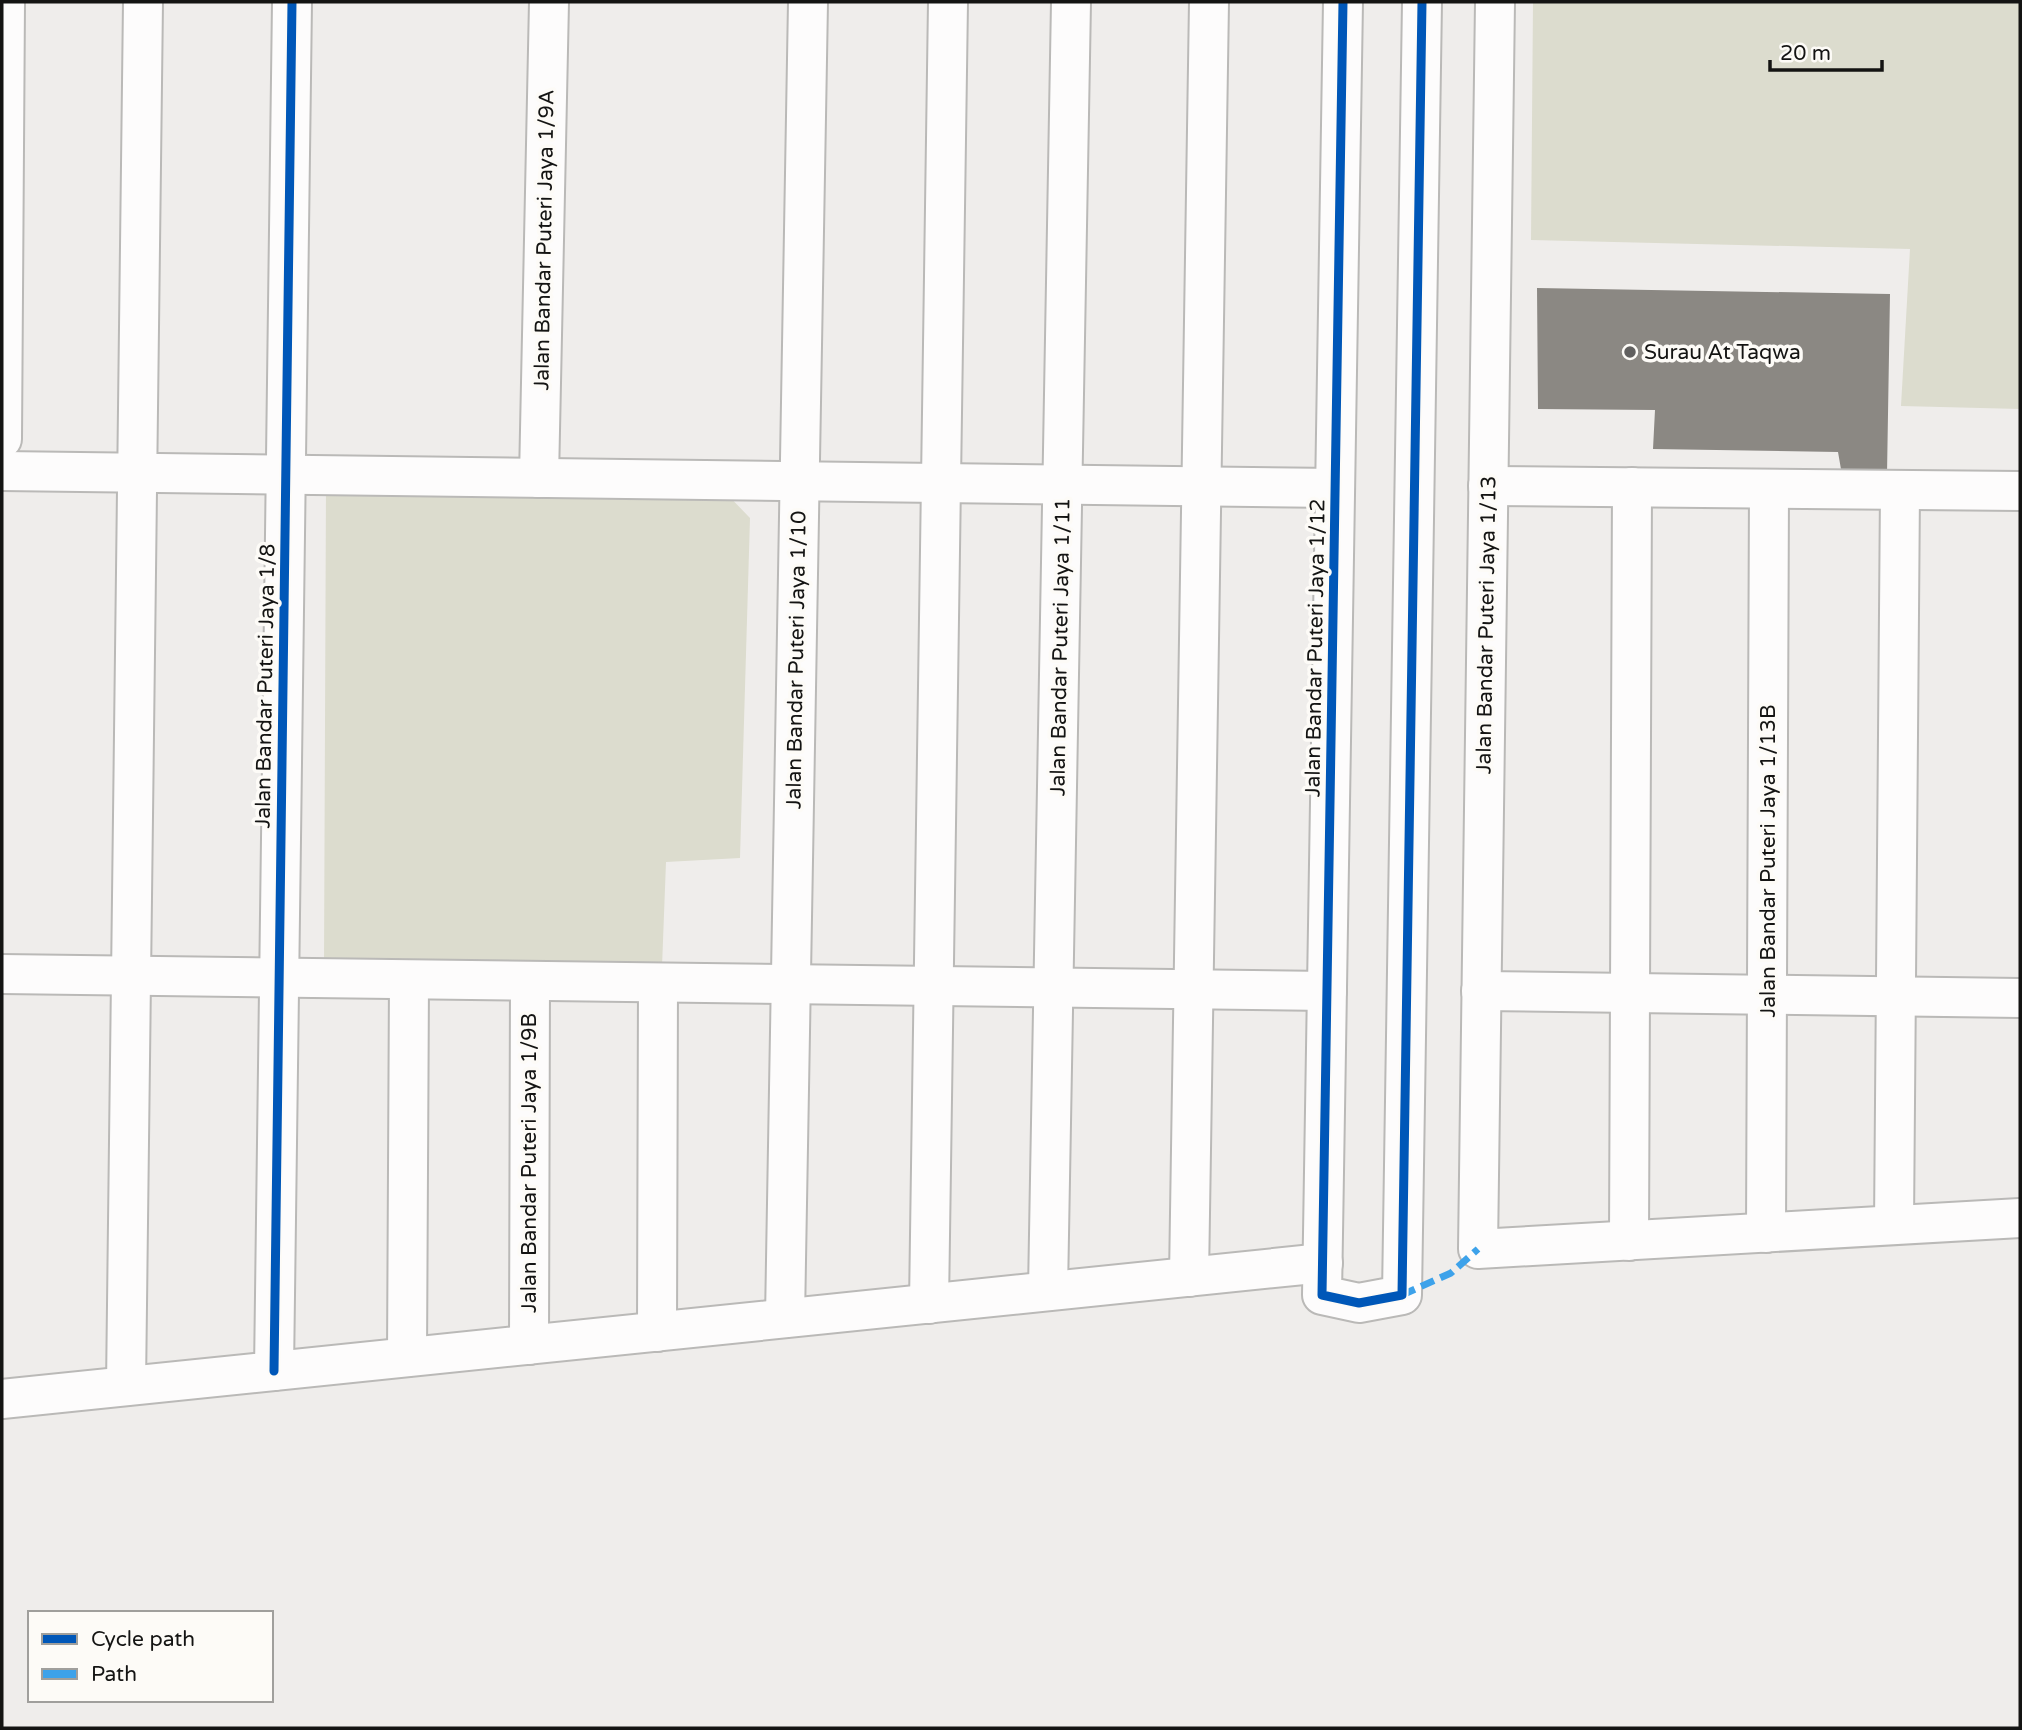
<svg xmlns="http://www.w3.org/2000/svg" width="2022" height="1730" font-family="'Varela Round',sans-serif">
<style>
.green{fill:#dcdcce}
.building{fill:#8b8883}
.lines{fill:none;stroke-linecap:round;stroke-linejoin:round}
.minor-casing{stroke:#bab9b7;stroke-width:42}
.minor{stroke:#fdfcfc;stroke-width:38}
.quiet{stroke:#3da2ea;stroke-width:7;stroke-dasharray:14 7;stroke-linecap:butt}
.cycleway-casing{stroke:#fdfbf7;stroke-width:13}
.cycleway{stroke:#0057b8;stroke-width:9}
.poi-dot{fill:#61605f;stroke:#fdfbf7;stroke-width:2.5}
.labels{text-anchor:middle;stroke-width:7;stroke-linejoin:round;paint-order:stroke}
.street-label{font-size:21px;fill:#141413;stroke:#fdfbf7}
.poi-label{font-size:21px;fill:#141413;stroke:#fdfbf7;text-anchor:start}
</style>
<rect width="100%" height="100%" fill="#efedeb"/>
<g class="green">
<path d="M 1533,2 L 2020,2 L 2020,409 L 1901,406 L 1910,249 L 1531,240 Z"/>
<path d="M 326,486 L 721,488 L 750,518 L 740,858 L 666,862 L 662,967 L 324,963 Z"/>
</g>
<path class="building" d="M 1537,288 L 1890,294 L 1887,474 L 1842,475 L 1838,452 L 1653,449 L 1655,410 L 1538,409 Z"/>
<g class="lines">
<g class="minor-casing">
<g id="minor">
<path d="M 1343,2 L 1322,1295 L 1359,1303 L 1402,1295 L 1422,2"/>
<path d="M 1495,2 L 1478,1249 L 2020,1218"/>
<path d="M 2,439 L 5,2"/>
<path d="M 2,471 L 1335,488"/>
<path d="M 539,478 L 549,2"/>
<path d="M 1488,486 L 2020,491"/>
<path d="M 2,974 L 1327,991"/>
<path d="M 1481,991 L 2020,998"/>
<path d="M 1894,1225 L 1900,490"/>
<path d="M 1766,1233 L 1769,489"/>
<path d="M 1629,1241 L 1632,487"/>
<path d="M 1189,1277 L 1209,2"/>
<path d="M 1048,1291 L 1071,2"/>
<path d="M 929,1304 L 948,2"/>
<path d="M 785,1318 L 808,2"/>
<path d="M 657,1332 L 658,983"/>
<path d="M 529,1345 L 530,981"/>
<path d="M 407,1357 L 409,980"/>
<path d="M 274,1371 L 292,2"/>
<path d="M 126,1386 L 143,2"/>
<path d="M 2,1399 L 1323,1263"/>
</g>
</g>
<use href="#minor" class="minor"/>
<path class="quiet" d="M 1402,1295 L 1451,1273 L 1478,1249"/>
<g class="cycleway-casing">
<g id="cycleway">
<path d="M 1343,2 L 1322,1295 L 1359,1303 L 1402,1295 L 1422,2"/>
<path d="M 274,1371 L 292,2"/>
</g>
</g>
<use href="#cycleway" class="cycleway"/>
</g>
<circle class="poi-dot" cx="1630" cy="352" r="7"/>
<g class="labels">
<g class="street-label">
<text transform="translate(544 240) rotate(-89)" y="7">Jalan Bandar Puteri Jaya 1/9A</text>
<text transform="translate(1486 625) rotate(-89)" y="7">Jalan Bandar Puteri Jaya 1/13</text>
<text transform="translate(1060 647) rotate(-89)" y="7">Jalan Bandar Puteri Jaya 1/11</text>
<text transform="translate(1315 648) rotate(-89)" y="7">Jalan Bandar Puteri Jaya 1/12</text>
<text transform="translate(796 660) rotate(-89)" y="7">Jalan Bandar Puteri Jaya 1/10</text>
<text transform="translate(265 686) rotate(-89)" y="7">Jalan Bandar Puteri Jaya 1/8</text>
<text transform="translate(1768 861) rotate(-90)" y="7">Jalan Bandar Puteri Jaya 1/13B</text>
<text transform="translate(529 1163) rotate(-90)" y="7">Jalan Bandar Puteri Jaya 1/9B</text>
</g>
<g class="poi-label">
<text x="1644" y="359">Surau At Taqwa</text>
</g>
</g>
<rect width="2022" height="1730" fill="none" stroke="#141413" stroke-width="7"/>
<rect x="28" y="1611" width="245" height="91" fill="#fdfbf7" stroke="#a09f9c" stroke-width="2"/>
<rect x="42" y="1634" width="35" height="10" fill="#0057b8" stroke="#a09f9c" stroke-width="2"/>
<text x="91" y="1646" font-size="21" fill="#141413">Cycle path</text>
<rect x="42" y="1669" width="35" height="10" fill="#3da2ea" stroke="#a09f9c" stroke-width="2"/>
<text x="91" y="1681" font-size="21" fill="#141413">Path</text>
<path d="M1770 60v10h112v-10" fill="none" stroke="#141413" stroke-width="3.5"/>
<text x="1780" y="60" font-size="21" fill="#141413" stroke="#fdfbf7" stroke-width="5" paint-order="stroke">20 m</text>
</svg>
